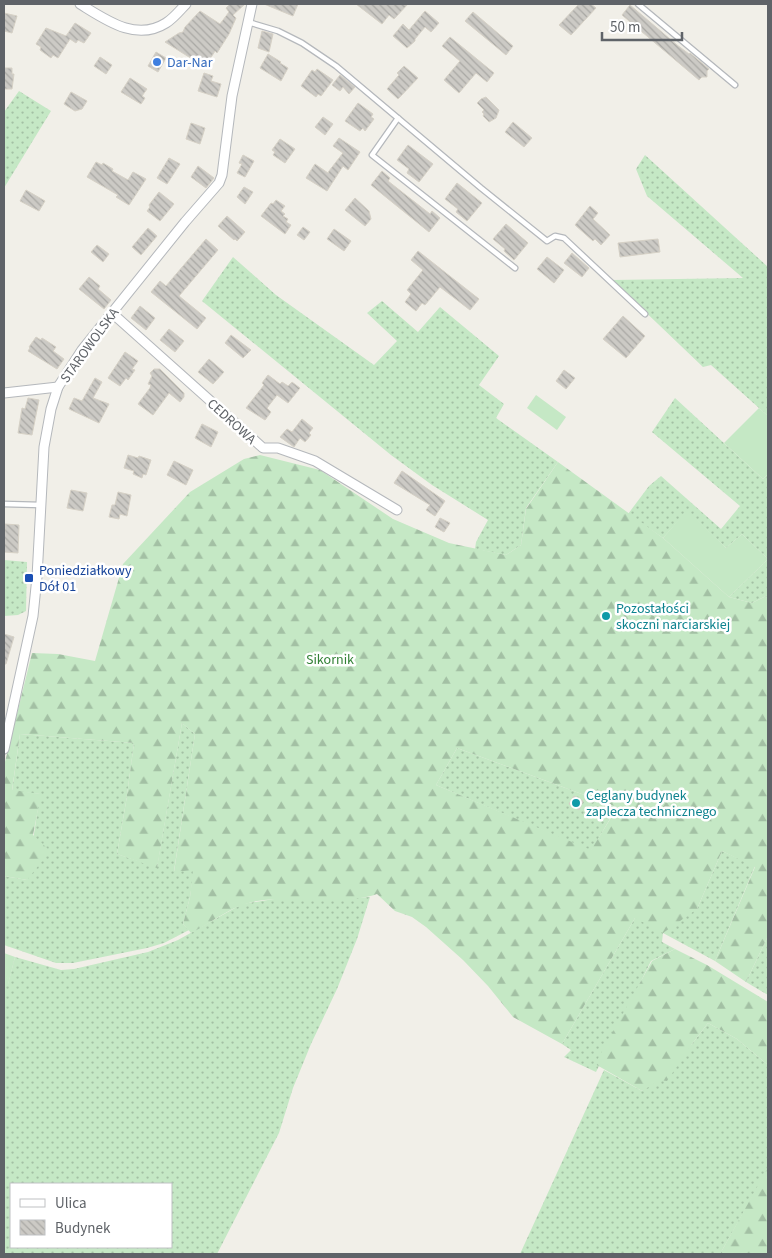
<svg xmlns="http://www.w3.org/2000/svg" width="772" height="1258" font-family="'Source Sans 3',sans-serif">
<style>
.grass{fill:url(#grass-dots);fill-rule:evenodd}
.forest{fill:url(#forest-firs);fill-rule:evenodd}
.garden{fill:#c5e8c5}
.building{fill:url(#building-back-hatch);stroke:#d6d1c6}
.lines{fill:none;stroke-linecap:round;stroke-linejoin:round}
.service-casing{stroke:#b5b8bc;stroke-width:7}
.minor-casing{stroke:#b5b8bc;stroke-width:11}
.service{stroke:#fff;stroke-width:4.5}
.minor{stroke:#fff;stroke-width:9}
.shop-dot{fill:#3f7fe0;stroke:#fff;stroke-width:2}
.transit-dot{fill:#1a4fb4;stroke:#fff;stroke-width:2}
.culture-dot{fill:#0f9aa8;stroke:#fff;stroke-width:2}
.labels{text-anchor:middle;stroke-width:5;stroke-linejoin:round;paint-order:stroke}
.shop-label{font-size:14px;fill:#366cbe;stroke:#fff;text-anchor:start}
.street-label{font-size:14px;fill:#5f6368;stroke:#fff}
.transit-label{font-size:14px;fill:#164399;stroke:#fff;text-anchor:start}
.culture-label{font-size:14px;fill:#0d838f;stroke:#fff;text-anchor:start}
.park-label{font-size:14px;fill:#348238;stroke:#fff}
</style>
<defs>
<pattern id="grass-dots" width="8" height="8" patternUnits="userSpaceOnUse" patternTransform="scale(1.25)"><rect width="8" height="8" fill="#c5e8c5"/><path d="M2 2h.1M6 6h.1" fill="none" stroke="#a3c0a4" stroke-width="1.8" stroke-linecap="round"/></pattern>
<pattern id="forest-firs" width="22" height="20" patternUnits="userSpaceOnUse" patternTransform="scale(1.25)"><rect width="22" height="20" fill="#c5e8c5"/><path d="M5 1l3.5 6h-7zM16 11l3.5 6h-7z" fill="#a3c0a4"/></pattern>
<pattern id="building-back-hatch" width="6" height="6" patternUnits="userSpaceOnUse" patternTransform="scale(1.25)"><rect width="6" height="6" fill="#cccac5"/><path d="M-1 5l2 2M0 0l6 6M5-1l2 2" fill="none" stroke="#a9a8a4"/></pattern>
</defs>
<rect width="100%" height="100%" fill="#f1efe8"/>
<g class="grass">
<path d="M 19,91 L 51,111 L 4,188 L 4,112 Z"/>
<path d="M 645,155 L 768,267 L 768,416 L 711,365 L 703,367 L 612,280 L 743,278 L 647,196 L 636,169 Z"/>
<path d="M 233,257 L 276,295 L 374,365 L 397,341 L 367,313 L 382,301 L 418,332 L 440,307 L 499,356 L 479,385 L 504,404 L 496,418 L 558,462 L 526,508 L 521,545 L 506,555 L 475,549 L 476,542 L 488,520 L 432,485 L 391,455 L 202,301 Z"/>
<path d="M 675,398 L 763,479 L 768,474 L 768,595 L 752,603 L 729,597 L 768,559 L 742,534 L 726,548 L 687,511 L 663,538 L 628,514 L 649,486 L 661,476 L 721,529 L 740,506 L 652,432 Z"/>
<path d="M 4,560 L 27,562 L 26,611 L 18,615 L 4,616 Z"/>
<path d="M 182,723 L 195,734 L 174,871 L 194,869 L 190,897 L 183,924 L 189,930 L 164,943 L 147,948 L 73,963 L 56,963 L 4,945 L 4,876 L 27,880 L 40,794 L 12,791 L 20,734 L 134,743 L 126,802 L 117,854 L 157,867 Z"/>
<path d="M 457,748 L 617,807 L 591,851 L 436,785 Z"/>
<path d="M 722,851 L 755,866 L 715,961 L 663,933 L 662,942 L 675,949 L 651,961 L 596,1072 L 564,1057 L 571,1050 L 562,1044 L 635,918 L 697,909 Z"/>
<path d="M 370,897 L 357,939 L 337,989 L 311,1044 L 293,1088 L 279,1133 L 217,1254 L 4,1254 L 4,985 L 8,984 L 15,957 L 61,970 L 74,969 L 148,952 L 178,940 L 242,904 L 274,899 L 343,899 ZM 11,1184 L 171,1184 L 171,1247 L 11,1247 Z"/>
<path d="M 768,936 L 768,995 L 746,982 Z"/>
<path d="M 708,1023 L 737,1039 L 768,1065 L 768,1169 L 720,1254 L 520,1254 L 604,1070 L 642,1091 L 692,1044 Z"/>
</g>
<g class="forest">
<path d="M 260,455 L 320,470 L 393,519 L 449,543 L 506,555 L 521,545 L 526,509 L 558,462 L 663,538 L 729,597 L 752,603 L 768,595 L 768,936 L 746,982 L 715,961 L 755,867 L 722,851 L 697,909 L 663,933 L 635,918 L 562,1044 L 513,1017 L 488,986 L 463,960 L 426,927 L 412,917 L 395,911 L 377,894 C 342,906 294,895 257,901 C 232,905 213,922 191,933 L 183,924 L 190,897 L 193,870 L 174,872 L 195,734 L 182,723 L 157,868 L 117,854 L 126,802 L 134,743 L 20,734 L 12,790 L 41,794 L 33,835 L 48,849 L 42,861 L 27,880 L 4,876 L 4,766 L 32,653 L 58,654 L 95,661 L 123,564 L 190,492 L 244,459 ZM 457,748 L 617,807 L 617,808 L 591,850 L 436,785 Z"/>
<path d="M 675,949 L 707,965 L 768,1002 L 768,1065 L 737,1039 L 708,1023 L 692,1044 L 667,1081 L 660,1080 L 642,1091 L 595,1064 L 652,961 Z"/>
<path d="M 767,1169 L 768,1254 L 720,1254 Z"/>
</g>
<g class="garden">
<path d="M 536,395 L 566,417 L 557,430 L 527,408 Z"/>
<path d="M 759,408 L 768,416 L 768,474 L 763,479 L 724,443 Z"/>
<path d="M 687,510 L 726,548 L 742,534 L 768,559 L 729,597 L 663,538 Z"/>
<path d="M 4,953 L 15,957 L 8,985 L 4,985 Z"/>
</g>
<g class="building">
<path d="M 230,4 L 245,4 L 233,15 L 236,18 L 229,34 L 217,53 L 215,51 L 205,67 L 165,42 L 179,33 L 183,32 L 185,27 L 200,11 L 220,24 L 229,12 L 226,8 Z"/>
<path d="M 264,4 L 298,4 L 293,16 Z"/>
<path d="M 356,4 L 408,4 L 394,19 L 389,15 L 382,24 Z"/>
<path d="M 579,4 L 591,4 L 596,8 L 571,35 L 559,25 Z"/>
<path d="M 630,5 L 677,45 L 689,54 L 690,53 L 709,69 L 707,71 L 707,77 L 702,77 L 699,80 L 622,15 Z"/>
<path d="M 425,11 L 439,23 L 431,32 L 425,27 L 415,39 L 415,41 L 407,48 L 393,36 L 403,24 L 409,30 Z"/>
<path d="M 473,12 L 513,46 L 506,55 L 465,21 Z"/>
<path d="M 4,13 L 17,16 L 12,33 L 4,31 Z"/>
<path d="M 75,23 L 91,33 L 84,43 L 78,40 L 76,43 L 70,39 L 58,58 L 53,55 L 51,58 L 40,50 L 41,47 L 36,44 L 46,28 L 66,36 Z"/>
<path d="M 262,31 L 273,34 L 269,52 L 258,48 Z"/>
<path d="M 450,37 L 494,73 L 487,82 L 476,73 L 459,93 L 444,80 L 460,61 L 442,46 Z"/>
<path d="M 156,52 L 166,58 L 158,72 L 148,66 Z"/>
<path d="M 268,54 L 281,62 L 280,63 L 288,68 L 281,81 L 260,68 Z"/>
<path d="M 100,57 L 112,65 L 106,74 L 94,66 Z"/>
<path d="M 404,66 L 418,78 L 398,99 L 387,89 L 399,75 L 397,73 Z"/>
<path d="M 4,68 L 12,68 L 12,74 L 14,74 L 12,89 L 4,89 Z"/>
<path d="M 317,69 L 333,80 L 321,96 L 318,94 L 316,97 L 301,86 L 312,70 L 315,72 Z"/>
<path d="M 204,73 L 213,76 L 211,81 L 221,84 L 217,97 L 198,91 Z"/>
<path d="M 340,75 L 355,87 L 349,94 L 343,87 L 340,91 L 332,85 Z"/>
<path d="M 130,78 L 147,89 L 142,96 L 145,98 L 141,104 L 121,92 Z"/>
<path d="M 71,92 L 87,101 L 82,109 L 75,111 L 64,104 Z"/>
<path d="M 486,97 L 499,110 L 496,118 L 489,122 L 483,116 L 484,114 L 482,112 L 484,110 L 477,103 L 481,99 Z"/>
<path d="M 358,103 L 373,114 L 371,117 L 374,119 L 365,131 L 363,128 L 360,131 L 345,121 Z"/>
<path d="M 323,117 L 333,124 L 325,135 L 315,127 Z"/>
<path d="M 513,122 L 532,138 L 524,147 L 505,132 Z"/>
<path d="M 191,123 L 205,128 L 200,144 L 186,139 Z"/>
<path d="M 339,138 L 360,152 L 348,170 L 343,166 L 327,191 L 306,178 L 315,164 L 328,173 L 329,171 L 343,153 L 333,146 Z"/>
<path d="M 280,139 L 295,149 L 285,163 L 273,155 L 275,152 L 272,150 Z"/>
<path d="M 408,145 L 433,164 L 419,182 L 407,173 L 409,169 L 397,160 Z"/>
<path d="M 243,155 L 254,161 L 245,177 L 237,173 L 242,164 L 239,163 Z"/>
<path d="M 169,158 L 180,164 L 167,184 L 157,178 Z"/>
<path d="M 96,162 L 102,165 L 103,163 L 113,169 L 112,171 L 128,180 L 133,172 L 146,179 L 129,205 L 116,197 L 118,195 L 87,177 Z"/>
<path d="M 198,166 L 214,178 L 206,188 L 191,177 Z"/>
<path d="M 382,171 L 390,178 L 388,181 L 430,214 L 432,211 L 440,218 L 429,232 L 371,185 Z"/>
<path d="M 457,183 L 482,203 L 467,221 L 456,212 L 458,209 L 445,199 Z"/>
<path d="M 244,187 L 253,192 L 245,204 L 237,197 Z"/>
<path d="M 26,190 L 45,201 L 39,211 L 20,201 Z"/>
<path d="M 159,192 L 174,204 L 160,221 L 147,211 L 150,207 L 149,205 Z"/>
<path d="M 355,198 L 369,211 L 371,219 L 365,226 L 345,210 Z"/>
<path d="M 276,200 L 285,206 L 281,211 L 285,214 L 283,216 L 288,219 L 286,222 L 291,225 L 285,234 L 261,216 L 271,203 L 273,204 Z"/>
<path d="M 590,206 L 598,213 L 593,219 L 610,235 L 601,245 L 595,239 L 593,241 L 575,225 Z"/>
<path d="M 227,216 L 245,232 L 237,241 L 235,239 L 234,240 L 218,226 Z"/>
<path d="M 506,224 L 528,243 L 514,260 L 504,251 L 505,249 L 493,239 Z"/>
<path d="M 303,227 L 310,232 L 304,240 L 297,235 Z"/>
<path d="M 148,228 L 157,236 L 141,255 L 132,247 Z"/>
<path d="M 334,229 L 351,241 L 344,251 L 327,239 Z"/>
<path d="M 206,239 L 218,250 L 179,296 L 206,318 L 197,329 L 151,292 L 160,281 L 166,286 Z"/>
<path d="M 658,239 L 660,252 L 620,257 L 618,243 Z"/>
<path d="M 97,245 L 109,254 L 103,262 L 91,252 Z"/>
<path d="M 418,251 L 479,299 L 470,310 L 440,287 L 425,305 L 422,303 L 416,311 L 405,302 L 411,294 L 407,290 L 423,270 L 411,260 Z"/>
<path d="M 572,253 L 589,268 L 582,277 L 564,263 Z"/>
<path d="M 547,257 L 564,270 L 554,283 L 537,269 Z"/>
<path d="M 89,277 L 100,286 L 98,289 L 111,300 L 104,309 L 79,289 Z"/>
<path d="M 140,306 L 155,318 L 146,330 L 131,318 Z"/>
<path d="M 623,316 L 645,336 L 626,358 L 603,339 Z"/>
<path d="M 169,329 L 184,341 L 175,352 L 160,340 Z"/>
<path d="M 231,335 L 251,350 L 243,358 L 225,343 Z"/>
<path d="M 36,337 L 41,340 L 42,338 L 56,347 L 53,351 L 64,359 L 57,369 L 28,351 L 30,348 L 29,347 Z"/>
<path d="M 125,352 L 138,361 L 132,369 L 135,370 L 128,380 L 126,378 L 120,386 L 108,378 Z"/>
<path d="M 209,359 L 224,372 L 213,384 L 198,372 Z"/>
<path d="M 154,369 L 160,369 L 184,393 L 184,397 L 180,402 L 169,393 L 153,415 L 138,404 L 150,388 L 151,385 L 148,384 L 152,376 L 150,373 Z"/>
<path d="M 564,370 L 575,378 L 566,389 L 556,381 Z"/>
<path d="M 268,375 L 280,384 L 282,382 L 288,386 L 292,382 L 300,388 L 288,403 L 277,395 L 267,408 L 271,412 L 265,420 L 246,408 L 264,385 L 262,383 Z"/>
<path d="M 95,378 L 102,382 L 93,398 L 109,404 L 99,423 L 69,409 L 74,398 L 82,401 Z"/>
<path d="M 28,398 L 39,400 L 32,435 L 18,433 L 22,408 L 25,409 Z"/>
<path d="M 302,419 L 313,428 L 309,433 L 311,435 L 305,442 L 300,438 L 294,447 L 280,437 L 287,429 L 292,432 Z"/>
<path d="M 202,424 L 218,432 L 211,447 L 195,438 Z"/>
<path d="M 128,455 L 138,458 L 139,456 L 151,460 L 146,475 L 143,474 L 142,478 L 133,474 L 134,471 L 124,468 Z"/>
<path d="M 174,461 L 193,470 L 186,485 L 167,475 Z"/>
<path d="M 402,471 L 445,501 L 435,516 L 426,510 L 430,505 L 394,483 Z"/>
<path d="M 71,490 L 87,493 L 83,511 L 67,508 Z"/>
<path d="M 118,492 L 131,495 L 127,516 L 120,514 L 119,519 L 109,517 L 112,505 L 115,505 Z"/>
<path d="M 440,518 L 450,523 L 444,532 L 435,527 Z"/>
<path d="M 5,524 L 19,525 L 18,553 L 4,552 Z"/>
<path d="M 4,634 L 14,637 L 6,664 L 4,664 Z"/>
<path d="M 574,796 L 583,801 L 579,810 L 569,804 Z"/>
</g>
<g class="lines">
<g class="service-casing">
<g id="service">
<path d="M 638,4 L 735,85"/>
<path d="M 248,22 L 278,31 L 302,43 L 336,66 L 481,188 L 547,241 L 555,236 L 564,238 L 645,314"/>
<path d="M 398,118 L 372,155 L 515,268"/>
<path d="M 4,504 L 41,505"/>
</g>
</g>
<g class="minor-casing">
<g id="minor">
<path d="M 80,4 C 106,20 136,42 166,23 C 174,18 180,10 186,4"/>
<path d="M 112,313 L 263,448 L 278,448 L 315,461 L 397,510"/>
<path d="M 4,393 L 58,387"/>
<path d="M 4,749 L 33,616 L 37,577 L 44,447 L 51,409 L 58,387 L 82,350 L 185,222 L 219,183 L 222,175 L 232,96 L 252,4"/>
</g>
</g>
<use href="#service" class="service"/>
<use href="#minor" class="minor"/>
</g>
<circle class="shop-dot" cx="157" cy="62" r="5"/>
<rect class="transit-dot" x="24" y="573" width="10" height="10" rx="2.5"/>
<g class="culture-dot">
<circle cx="606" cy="616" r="5"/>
<circle cx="576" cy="803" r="5"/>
</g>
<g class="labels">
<g class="shop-label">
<text x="167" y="67">Dar-Nar</text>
</g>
<g class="street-label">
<text transform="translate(89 345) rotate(-54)" y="5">STAROWOLSKA</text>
<text transform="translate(232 421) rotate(42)" y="5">CEDROWA</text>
</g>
<g class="transit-label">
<text x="39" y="575">Poniedziałkowy<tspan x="39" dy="16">Dół 01</tspan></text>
</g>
<g class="culture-label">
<text x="616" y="613">Pozostałości<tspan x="616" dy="16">skoczni narciarskiej</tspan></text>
<text x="586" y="800">Ceglany budynek<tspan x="586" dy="16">zaplecza technicznego</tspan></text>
</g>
<g class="park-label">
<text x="330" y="664">Sikornik</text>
</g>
</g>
<rect width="772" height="1258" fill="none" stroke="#5f6368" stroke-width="10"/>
<rect x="10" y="1183" width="162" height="65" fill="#ffffff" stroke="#bfc1c3"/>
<rect x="20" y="1199" width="25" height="8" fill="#ffffff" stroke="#bfc1c3"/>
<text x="55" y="1208" font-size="15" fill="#5f6368">Ulica</text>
<rect x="20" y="1220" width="25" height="15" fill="url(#building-back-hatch)" stroke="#bfc1c3"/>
<text x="55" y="1233" font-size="15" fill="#5f6368">Budynek</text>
<path d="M602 32v8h80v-8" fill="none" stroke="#5f6368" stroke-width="2.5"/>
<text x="610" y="32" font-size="15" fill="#5f6368" stroke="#ffffff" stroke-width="4" paint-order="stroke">50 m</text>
</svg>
